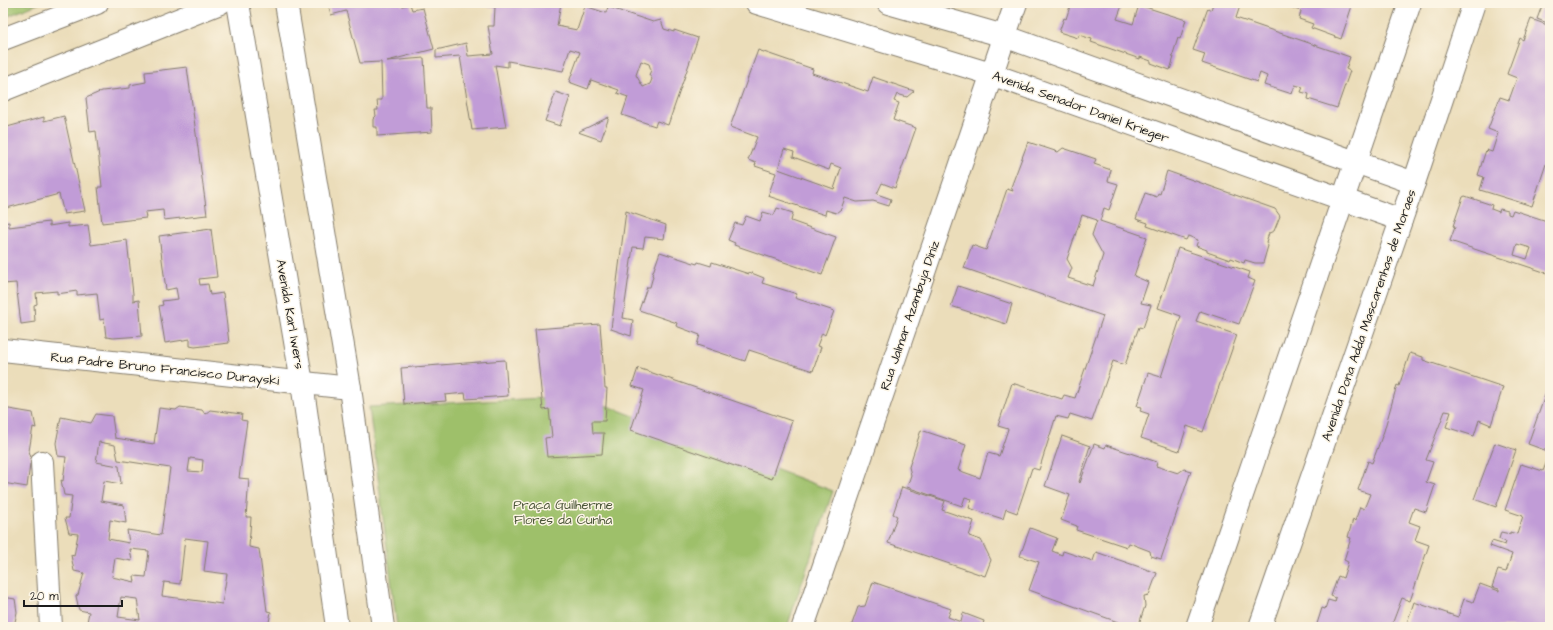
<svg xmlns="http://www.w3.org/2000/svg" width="1553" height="630" font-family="'Architects Daughter',sans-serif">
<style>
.green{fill:#9ec06a;stroke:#5d6e43}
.building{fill:#c19cd7;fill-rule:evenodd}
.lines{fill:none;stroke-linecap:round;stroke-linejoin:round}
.minor-casing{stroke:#847c6b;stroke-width:24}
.tertiary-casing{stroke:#847c6b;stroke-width:24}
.secondary-casing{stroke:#847c6b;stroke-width:24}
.minor{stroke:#fff;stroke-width:22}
.tertiary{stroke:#fff;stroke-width:22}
.secondary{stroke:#fff;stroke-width:22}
.labels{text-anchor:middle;stroke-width:3;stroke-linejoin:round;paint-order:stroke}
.street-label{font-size:13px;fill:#1c1c1c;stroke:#fcf5e5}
.park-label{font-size:13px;fill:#4a5537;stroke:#fcf5e5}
</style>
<rect width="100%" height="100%" fill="#fcf5e5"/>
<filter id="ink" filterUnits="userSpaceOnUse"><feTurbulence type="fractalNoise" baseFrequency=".025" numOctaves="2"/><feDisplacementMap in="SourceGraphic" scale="8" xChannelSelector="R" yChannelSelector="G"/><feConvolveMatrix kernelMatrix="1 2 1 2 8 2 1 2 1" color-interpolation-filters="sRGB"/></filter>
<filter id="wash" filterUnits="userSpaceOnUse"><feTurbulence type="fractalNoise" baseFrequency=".012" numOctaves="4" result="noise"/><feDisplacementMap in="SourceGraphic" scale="16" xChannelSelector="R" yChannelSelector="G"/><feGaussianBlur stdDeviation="0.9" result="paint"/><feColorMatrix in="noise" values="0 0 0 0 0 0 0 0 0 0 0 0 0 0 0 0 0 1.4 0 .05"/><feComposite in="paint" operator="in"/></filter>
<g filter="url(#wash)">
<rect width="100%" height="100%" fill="#ebddba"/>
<g class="green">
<path d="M 3,3 L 40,3 L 3,18 Z"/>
<path d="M 581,396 L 833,491 L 787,627 L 397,627 L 369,407 Z"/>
</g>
<g id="blocks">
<g class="building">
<path d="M 328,3 L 401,3 L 402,6 L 410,4 L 412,10 L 423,8 L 434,49 L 387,61 L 424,58 L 427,108 L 431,108 L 432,132 L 377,136 L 377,127 L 373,127 L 373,119 L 376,116 L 375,110 L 378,110 L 377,100 L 382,100 L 381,62 L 360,63 L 346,11 L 331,15 Z"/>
<path d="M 484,3 L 561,3 L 557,26 L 577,30 L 585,6 L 606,13 L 608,7 L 653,22 L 661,20 L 664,29 L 674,32 L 674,30 L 698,38 L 668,125 L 657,121 L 655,126 L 622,115 L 628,97 L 617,93 L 619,90 L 591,80 L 588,89 L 569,82 L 580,52 L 570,49 L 563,71 L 508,61 L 508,67 L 495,65 L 506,127 L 472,130 L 460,56 L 436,58 L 436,50 L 466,43 L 468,56 L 493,54 L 488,26 L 494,26 L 495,7 L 485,6 ZM 641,61 L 649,64 L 651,70 L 649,75 L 652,79 L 650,84 L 643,87 L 636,75 Z"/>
<path d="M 1071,3 L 1123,3 L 1117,19 L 1133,24 L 1139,5 L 1186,20 L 1180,39 L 1178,38 L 1172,57 L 1174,57 L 1170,70 L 1151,63 L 1151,61 L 1140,57 L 1140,59 L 1091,42 L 1092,39 L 1079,35 L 1078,38 L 1059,32 L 1064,18 L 1066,19 Z"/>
<path d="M 1213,3 L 1241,3 L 1236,18 L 1350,57 L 1346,69 L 1350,71 L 1337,108 L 1308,99 L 1309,94 L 1301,92 L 1303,87 L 1295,85 L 1292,94 L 1264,85 L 1267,76 L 1260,73 L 1257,82 L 1202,63 L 1205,54 L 1193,50 L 1208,8 L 1211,10 Z"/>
<path d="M 1278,3 L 1348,3 L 1347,4 L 1352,6 L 1341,39 L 1311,28 L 1313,24 L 1299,19 L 1301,11 Z"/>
<path d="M 1543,3 L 1550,3 L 1550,24 L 1537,19 Z"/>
<path d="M 1531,19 L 1550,26 L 1550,152 L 1532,206 L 1480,190 L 1484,177 L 1478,175 L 1486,150 L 1492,152 L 1498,133 L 1488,129 L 1500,97 L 1509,100 L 1517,78 L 1507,74 L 1520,38 L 1523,40 Z"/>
<path d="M 758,50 L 813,69 L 812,73 L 868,92 L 873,77 L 914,91 L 907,97 L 897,94 L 894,101 L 899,103 L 893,120 L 916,128 L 895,188 L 882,183 L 877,194 L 891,199 L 889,206 L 873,201 L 857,202 L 845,198 L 841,209 L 836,213 L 826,210 L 825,215 L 768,196 L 776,173 L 755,166 L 756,163 L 748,160 L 757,137 L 730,127 ZM 784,149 L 794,152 L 793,157 L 829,170 L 831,164 L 841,168 L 834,189 L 778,169 Z"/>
<path d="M 187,67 L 207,215 L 164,220 L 163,210 L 145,212 L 146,218 L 102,223 L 98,187 L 102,187 L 96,131 L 90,132 L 86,98 L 102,91 L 130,88 L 130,85 L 146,82 L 145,72 Z"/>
<path d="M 556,92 L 570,97 L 560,126 L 545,121 Z"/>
<path d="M 64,116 L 85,211 L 64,214 L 59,194 L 3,209 L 3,130 L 7,129 L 7,127 L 44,117 L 44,121 Z"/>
<path d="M 609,117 L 601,140 L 578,132 Z"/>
<path d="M 1028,142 L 1058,152 L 1063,148 L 1096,159 L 1094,164 L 1111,170 L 1108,181 L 1118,184 L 1109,210 L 1104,208 L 1100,221 L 1147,237 L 1134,276 L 1148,282 L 1141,303 L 1151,305 L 1143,328 L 1139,327 L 1125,365 L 1113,361 L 1092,421 L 1070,414 L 1068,419 L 1056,416 L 1039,470 L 1032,468 L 1017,513 L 1006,509 L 1003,519 L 969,508 L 972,499 L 965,497 L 962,506 L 907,487 L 911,475 L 909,467 L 921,430 L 966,445 L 958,470 L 980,478 L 988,453 L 999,456 L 1008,429 L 998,426 L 1012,383 L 1062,399 L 1064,395 L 1075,398 L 1103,316 L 964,268 L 972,245 L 986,250 L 1007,189 L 1013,191 L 1011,187 ZM 1082,215 L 1097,220 L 1092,235 L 1103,255 L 1093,286 L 1068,278 L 1072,268 L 1067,259 Z"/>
<path d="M 1167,171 L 1275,209 L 1280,216 L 1274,231 L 1269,233 L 1266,242 L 1268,246 L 1263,263 L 1255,263 L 1245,260 L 1244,263 L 1231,258 L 1230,260 L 1207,252 L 1207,250 L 1196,246 L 1198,240 L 1188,236 L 1186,240 L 1147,226 L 1148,223 L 1136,219 L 1145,193 L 1157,197 L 1158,193 L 1160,194 Z"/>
<path d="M 1465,196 L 1492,205 L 1491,209 L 1499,212 L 1500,209 L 1508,211 L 1508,214 L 1511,215 L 1513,210 L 1550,222 L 1550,274 L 1450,241 L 1455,227 L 1453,226 L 1463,197 ZM 1517,244 L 1531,248 L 1527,259 L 1514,255 Z"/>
<path d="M 777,208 L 793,213 L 791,221 L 836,237 L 822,275 L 734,245 L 735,243 L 728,240 L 735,223 L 742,225 L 746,216 L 760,221 L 763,212 L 774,215 Z"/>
<path d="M 626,211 L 666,225 L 664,239 L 645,237 L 643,248 L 633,247 L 623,318 L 633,320 L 631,336 L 611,329 Z"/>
<path d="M 9,222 L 9,227 L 49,222 L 49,226 L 68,223 L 68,227 L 88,225 L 91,245 L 127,240 L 133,294 L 133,301 L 139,300 L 142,336 L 113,338 L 106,337 L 104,319 L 100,320 L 97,293 L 77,295 L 77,291 L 57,294 L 57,291 L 36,293 L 37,304 L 34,305 L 35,322 L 21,324 L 16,283 L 3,284 L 3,223 Z"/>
<path d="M 211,229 L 217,277 L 199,279 L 200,285 L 208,284 L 210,295 L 223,293 L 229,343 L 195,347 L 190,346 L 190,339 L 165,343 L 159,306 L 163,305 L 162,301 L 178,299 L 176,288 L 166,290 L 159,236 Z"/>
<path d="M 1178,248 L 1250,272 L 1248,278 L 1255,281 L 1239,324 L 1200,311 L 1196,321 L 1237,335 L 1203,432 L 1187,426 L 1179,451 L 1141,438 L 1149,414 L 1140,411 L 1142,407 L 1137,406 L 1148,373 L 1161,377 L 1181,316 L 1158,308 Z"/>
<path d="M 660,252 L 697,264 L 698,262 L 711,266 L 712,262 L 749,274 L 749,272 L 764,278 L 762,283 L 797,294 L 795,298 L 834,311 L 825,335 L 822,333 L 817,346 L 821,347 L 813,371 L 749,350 L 745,361 L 697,345 L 700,335 L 676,326 L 677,323 L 639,310 L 647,287 L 650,287 L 653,276 L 652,275 Z"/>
<path d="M 958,286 L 1012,304 L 1006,324 L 951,306 Z"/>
<path d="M 600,324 L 605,388 L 607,388 L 605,421 L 592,421 L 593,433 L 604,433 L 602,454 L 547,457 L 545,438 L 552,437 L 549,409 L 543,410 L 535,329 Z"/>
<path d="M 1410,353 L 1423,357 L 1423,360 L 1503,387 L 1491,425 L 1479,420 L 1474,436 L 1446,427 L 1451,412 L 1445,411 L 1426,460 L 1433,462 L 1426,482 L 1435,485 L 1426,512 L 1414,508 L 1409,522 L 1420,526 L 1415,540 L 1429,545 L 1410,601 L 1402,598 L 1391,627 L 1316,627 L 1322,608 L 1325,609 L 1328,600 L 1335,602 L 1336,598 L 1331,596 L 1338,576 L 1343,578 L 1348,562 L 1344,560 L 1351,538 L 1348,537 L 1353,519 L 1355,521 L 1360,507 L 1364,509 L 1370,494 L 1358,490 L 1368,461 L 1372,463 L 1384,431 L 1397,385 L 1399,386 Z"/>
<path d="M 505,360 L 508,396 L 466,399 L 465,393 L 445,395 L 446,401 L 404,404 L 401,368 Z"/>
<path d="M 638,368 L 792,421 L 772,479 L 631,430 L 644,390 L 632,386 Z"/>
<path d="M 1550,381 L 1550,452 L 1528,444 Z"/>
<path d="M 180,407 L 202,410 L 205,414 L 210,410 L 242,414 L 241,420 L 247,421 L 239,478 L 249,479 L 246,517 L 251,517 L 249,547 L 259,549 L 267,611 L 271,612 L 268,627 L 86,627 L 89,612 L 79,610 L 76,596 L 78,595 L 84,573 L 74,571 L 71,555 L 74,556 L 78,534 L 69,533 L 65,518 L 69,518 L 72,496 L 64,495 L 61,480 L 63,481 L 66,457 L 58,456 L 56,443 L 61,417 L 91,423 L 96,414 L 112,416 L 115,438 L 154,444 L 159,408 L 176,410 ZM 99,442 L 115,445 L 118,460 L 170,468 L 161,535 L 127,530 L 129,543 L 108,539 L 110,520 L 126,523 L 124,505 L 101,501 L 104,481 L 121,484 L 119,466 L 96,462 ZM 190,458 L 203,460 L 202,472 L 188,471 ZM 185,538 L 208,541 L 204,571 L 227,574 L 222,604 L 162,596 L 164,582 L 180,584 ZM 130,549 L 149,551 L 146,577 L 134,576 L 135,582 L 112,577 L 115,558 L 132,561 ZM 121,597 L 137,599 L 140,620 L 118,617 Z"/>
<path d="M 3,408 L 33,413 L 36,428 L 33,427 L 29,451 L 33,464 L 30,464 L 27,487 L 3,483 Z"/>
<path d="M 1062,436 L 1090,446 L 1079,482 L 1080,483 L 1094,444 L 1105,448 L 1106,445 L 1157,462 L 1156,466 L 1178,473 L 1184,469 L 1191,471 L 1161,559 L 1151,556 L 1150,551 L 1129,543 L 1127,547 L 1076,530 L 1077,526 L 1061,520 L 1070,495 L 1045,486 Z"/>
<path d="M 1495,443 L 1516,450 L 1496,507 L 1474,499 Z"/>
<path d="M 1547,461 L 1550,462 L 1550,627 L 1418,627 L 1407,623 L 1414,602 L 1458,617 L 1464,599 L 1473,602 L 1480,584 L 1499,591 L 1499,589 L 1492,587 L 1498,570 L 1506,572 L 1512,554 L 1490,546 L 1492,541 L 1505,545 L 1506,542 L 1499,539 L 1501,532 L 1510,534 L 1510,532 L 1517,534 L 1523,516 L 1505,510 L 1521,464 L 1543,471 Z"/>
<path d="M 902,487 L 945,501 L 942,510 L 974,521 L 969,536 L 981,540 L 991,560 L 985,576 L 888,543 L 897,516 L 893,514 Z"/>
<path d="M 1030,528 L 1057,538 L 1052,551 L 1062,555 L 1063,551 L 1093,561 L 1096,552 L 1157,573 L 1149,595 L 1144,596 L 1145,606 L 1139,624 L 1129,626 L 1029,590 L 1039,562 L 1020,556 Z"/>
<path d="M 873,582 L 951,609 L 948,617 L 961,622 L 963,613 L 984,621 L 982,627 L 851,627 L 858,607 L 865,606 Z"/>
<path d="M 3,597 L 15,599 L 17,612 L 14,627 L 3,627 Z"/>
</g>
</g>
</g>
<g filter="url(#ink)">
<use href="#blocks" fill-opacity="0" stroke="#847c6b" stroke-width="1"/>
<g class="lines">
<g class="minor-casing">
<g id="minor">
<path d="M 3,350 L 350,388"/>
<path d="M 42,462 L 51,627"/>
<path d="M 803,627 L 1016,3"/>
</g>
</g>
<g class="tertiary-casing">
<g id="tertiary">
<path d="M 238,3 L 302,383 L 337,627"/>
<path d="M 286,3 L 350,388 L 383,627"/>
<path d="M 757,3 L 991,74 L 1401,220"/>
<path d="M 888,3 L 1004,36 L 1414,183"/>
<path d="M 3,39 L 97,3"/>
<path d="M 3,90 L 220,3"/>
</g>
</g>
<g class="secondary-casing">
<g id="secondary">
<path d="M 1197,627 L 1410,3"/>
<path d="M 1260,627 L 1414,183 L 1474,3"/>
</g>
</g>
<use href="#minor" class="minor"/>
<use href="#tertiary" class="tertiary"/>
<use href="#secondary" class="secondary"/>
</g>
</g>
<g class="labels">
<g class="street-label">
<text transform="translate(1081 106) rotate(20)" y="5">Avenida Senador Daniel Krieger</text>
<text transform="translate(291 314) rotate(80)" y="5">Avenida Karl Iwers</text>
<text transform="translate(909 315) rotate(-71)" y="5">Rua Jalmar Azambuja Diniz</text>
<text transform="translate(1368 315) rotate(-71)" y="5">Avenida Dona Adda Mascarenhas de Moraes</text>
<text transform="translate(165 368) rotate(6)" y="5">Rua Padre Bruno Francisco Durayski</text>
</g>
<g class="park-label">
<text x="563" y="509">Praça Guilherme<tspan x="563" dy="15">Flores da Cunha</tspan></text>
</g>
</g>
<rect width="1553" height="630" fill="none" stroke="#fcf5e5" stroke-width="16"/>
<path d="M24 600v6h98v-6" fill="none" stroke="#1c1c1c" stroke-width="2"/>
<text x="30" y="600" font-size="12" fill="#1c1c1c" stroke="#fcf5e5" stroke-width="3" paint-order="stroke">20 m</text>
</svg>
